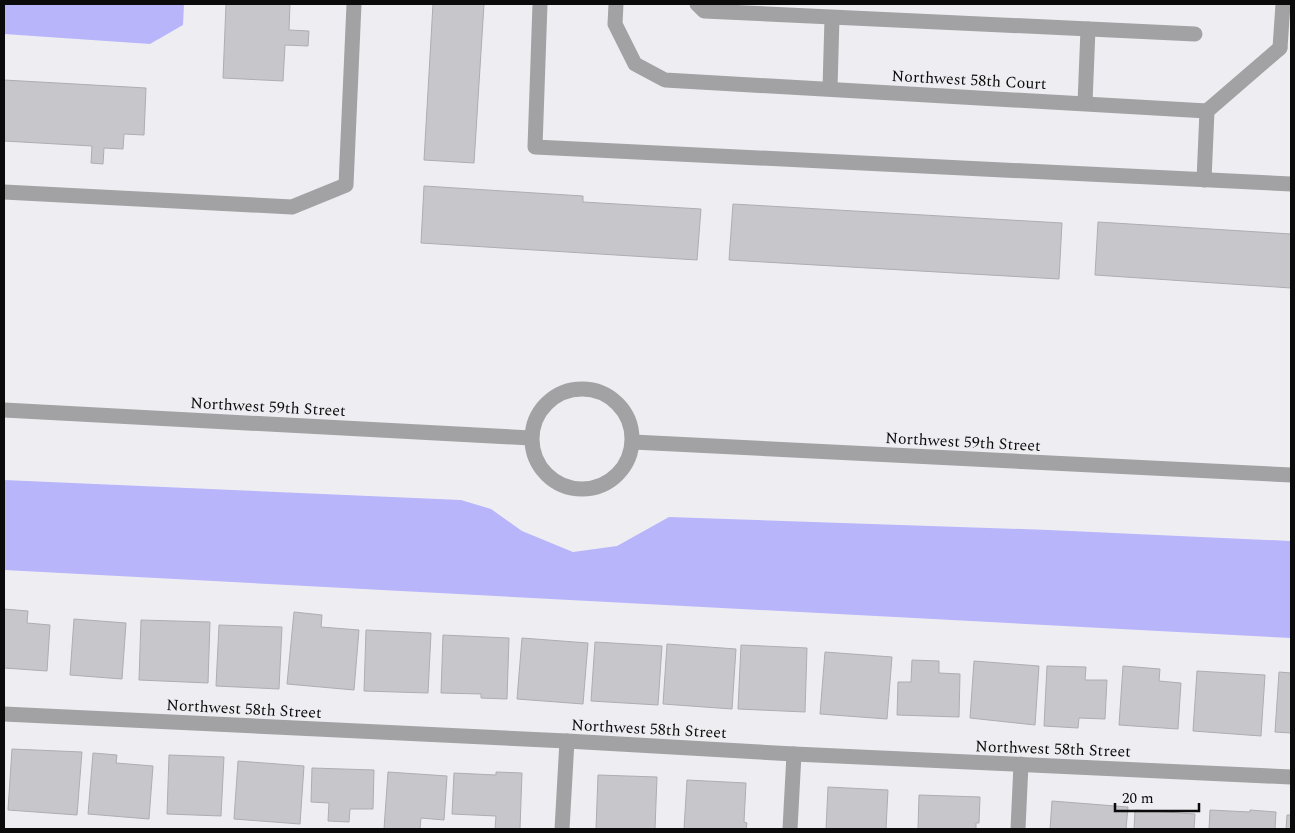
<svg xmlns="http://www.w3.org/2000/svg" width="1295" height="833" font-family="Spectral,serif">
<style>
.water{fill:#b9b5fb}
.building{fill:#c7c7cb;stroke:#aeadb1}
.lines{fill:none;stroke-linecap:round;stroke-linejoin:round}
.minor{stroke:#a2a2a4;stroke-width:15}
.labels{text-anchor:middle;stroke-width:4;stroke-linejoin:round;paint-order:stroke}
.street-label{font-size:16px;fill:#0b0b0c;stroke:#eeeef2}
</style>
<rect width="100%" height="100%" fill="#eeeef2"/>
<g class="water">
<path d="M 4,4 L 184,4 L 183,25 L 150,44 L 4,34 Z"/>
<path d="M 4,480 L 461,500 L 491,509 L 522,531 L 573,552 L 617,546 L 669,517 L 1049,530 L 1291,541 L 1291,638 L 4,570 Z"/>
</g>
<g class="building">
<path d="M 226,4 L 290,4 L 289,30 L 309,31 L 308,46 L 285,45 L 283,81 L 223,78 Z"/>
<path d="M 433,4 L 484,4 L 474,163 L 424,160 Z"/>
<path d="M 4,80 L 146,88 L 144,135 L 124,134 L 123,149 L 104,148 L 103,164 L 91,163 L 92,146 L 4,141 Z"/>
<path d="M 424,186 L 583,196 L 583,202 L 701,209 L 697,260 L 421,243 Z"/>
<path d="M 733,204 L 1062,223 L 1059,279 L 729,260 Z"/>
<path d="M 1098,222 L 1291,234 L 1291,288 L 1095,275 Z"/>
<path d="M 4,609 L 28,611 L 27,623 L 50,625 L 47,671 L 4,668 Z"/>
<path d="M 294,612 L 322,615 L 321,627 L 359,630 L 354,690 L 287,684 Z"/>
<path d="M 74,619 L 126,623 L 122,679 L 70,675 Z"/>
<path d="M 141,620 L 210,622 L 208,683 L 139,680 Z"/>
<path d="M 219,625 L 282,627 L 279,689 L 216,686 Z"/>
<path d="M 366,630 L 431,633 L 428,693 L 364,691 Z"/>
<path d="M 443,635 L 509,638 L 507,699 L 481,698 L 481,694 L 441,693 Z"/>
<path d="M 522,638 L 588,643 L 583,704 L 517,699 Z"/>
<path d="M 595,642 L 662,646 L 658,705 L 591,701 Z"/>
<path d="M 667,644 L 736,649 L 732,709 L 663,704 Z"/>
<path d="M 741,645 L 807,648 L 805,712 L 738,709 Z"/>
<path d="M 825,652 L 892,657 L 887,719 L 820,714 Z"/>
<path d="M 912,660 L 939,661 L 939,673 L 960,674 L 959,717 L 897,715 L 898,682 L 911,682 Z"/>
<path d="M 974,661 L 1039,666 L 1035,725 L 970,718 Z"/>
<path d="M 1047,666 L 1086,667 L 1085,680 L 1107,680 L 1105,719 L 1079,718 L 1078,728 L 1044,726 Z"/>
<path d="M 1123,666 L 1160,669 L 1159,681 L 1181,683 L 1178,729 L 1119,725 Z"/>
<path d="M 1197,671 L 1265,675 L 1261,736 L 1193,731 Z"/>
<path d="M 1279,672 L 1291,673 L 1291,733 L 1275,732 Z"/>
<path d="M 12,749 L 82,752 L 77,815 L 8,810 Z"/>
<path d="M 93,753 L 117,755 L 116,763 L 153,766 L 149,819 L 88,814 Z"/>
<path d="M 169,755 L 224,757 L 221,816 L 167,814 Z"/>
<path d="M 238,761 L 304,766 L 300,824 L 234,819 Z"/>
<path d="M 312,768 L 374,770 L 373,809 L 350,809 L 349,822 L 328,821 L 329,803 L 311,802 Z"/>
<path d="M 388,772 L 447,776 L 444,820 L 421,818 L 420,829 L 384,829 Z"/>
<path d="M 496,772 L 522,773 L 520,829 L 495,829 L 496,816 L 452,814 L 454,773 L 496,775 Z"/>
<path d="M 598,775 L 657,777 L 655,829 L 596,829 Z"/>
<path d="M 687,780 L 746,783 L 744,822 L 747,823 L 746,829 L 684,829 Z"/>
<path d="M 828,787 L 888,790 L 886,829 L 826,829 Z"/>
<path d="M 919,795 L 980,797 L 979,823 L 976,823 L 976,829 L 918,829 Z"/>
<path d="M 1052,801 L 1128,807 L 1126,829 L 1050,829 Z"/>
<path d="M 1135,810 L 1195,814 L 1194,829 L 1134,829 Z"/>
<path d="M 1210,810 L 1250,812 L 1250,810 L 1276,812 L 1275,829 L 1209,829 Z"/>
<path d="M 1287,815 L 1291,815 L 1291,829 L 1286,829 Z"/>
</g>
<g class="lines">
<g class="minor">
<path d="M 540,4 L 535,147 L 1291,184"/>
<path d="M 616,4 L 615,24 L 635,64 L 665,80 L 1207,111 L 1280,48"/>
<path d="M 697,4 L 704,11 L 1195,34"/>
<path d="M 1280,48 L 1283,4"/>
<path d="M 830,88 L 832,18"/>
<path d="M 1085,103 L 1088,29"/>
<path d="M 1204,180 L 1207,111"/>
<path d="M 4,192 L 292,207 L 346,185 L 354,4"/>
<circle cx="582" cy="439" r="50"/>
<path d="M 4,410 L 531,438"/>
<path d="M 633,442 L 1291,475"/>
<path d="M 4,714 L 567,741 L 794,754 L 1291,777"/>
<path d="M 562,829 L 567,741"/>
<path d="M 790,829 L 794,754"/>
<path d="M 1018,829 L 1021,764"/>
</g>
</g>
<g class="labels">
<g class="street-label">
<text transform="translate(969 79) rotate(3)" y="6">Northwest 58th Court</text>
<text transform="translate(268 406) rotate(3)" y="6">Northwest 59th Street</text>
<text transform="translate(963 441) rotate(3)" y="6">Northwest 59th Street</text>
<text transform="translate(244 708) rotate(3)" y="6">Northwest 58th Street</text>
<text transform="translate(649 728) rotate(3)" y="6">Northwest 58th Street</text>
<text transform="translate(1053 748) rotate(2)" y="6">Northwest 58th Street</text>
</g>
</g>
<rect width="1295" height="833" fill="none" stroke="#0b0b0c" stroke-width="10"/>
<path d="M1115 803v8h84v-8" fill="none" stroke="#0b0b0c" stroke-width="2.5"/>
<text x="1122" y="803" font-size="15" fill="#0b0b0c" stroke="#eeeef2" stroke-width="4" paint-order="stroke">20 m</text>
</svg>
